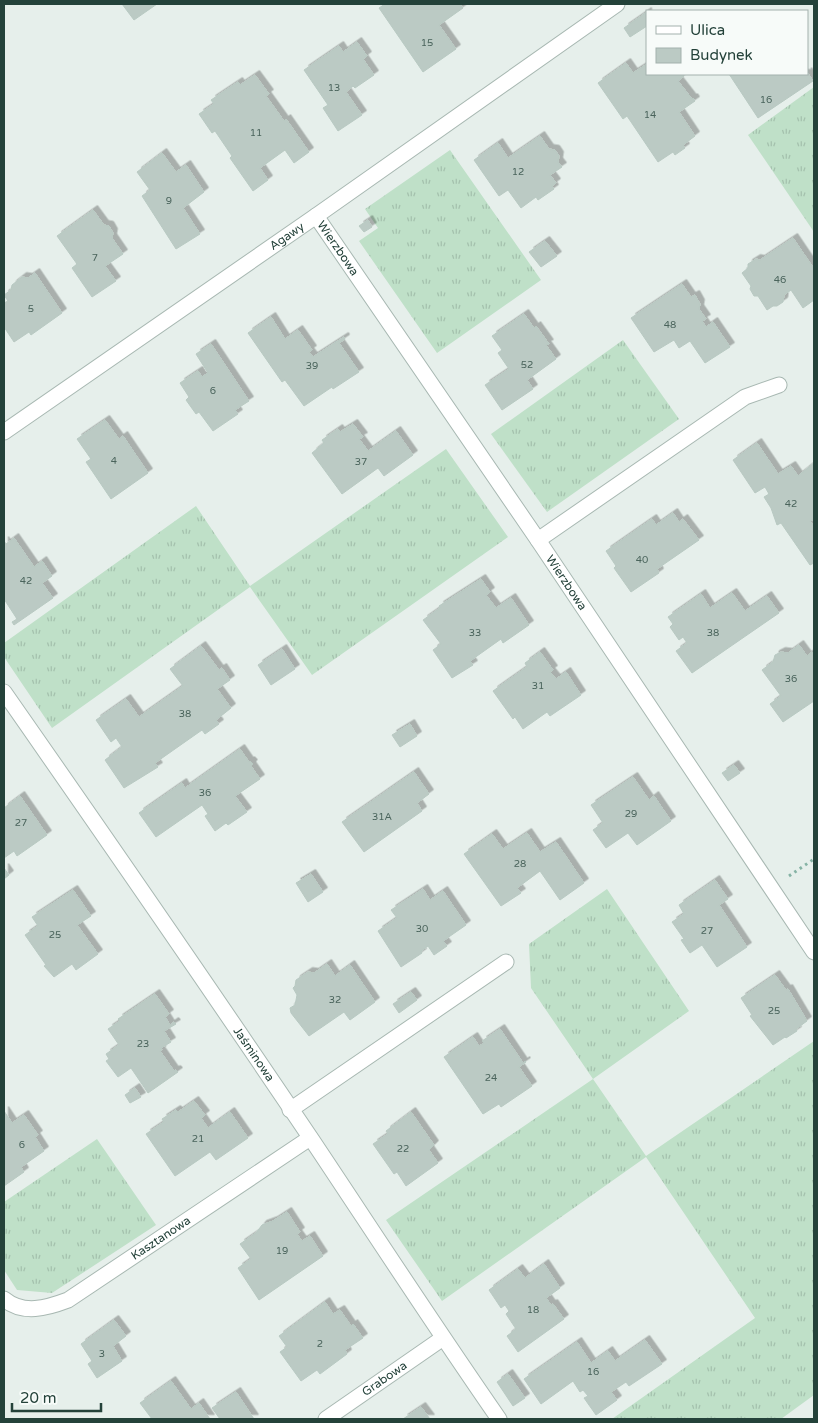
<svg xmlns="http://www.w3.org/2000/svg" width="818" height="1423" font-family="'Varela Round',sans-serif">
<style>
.grass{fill:url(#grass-tufts)}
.building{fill:#bbcac4;stroke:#b8c9c2;filter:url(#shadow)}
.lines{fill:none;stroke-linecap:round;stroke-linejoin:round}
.minor-casing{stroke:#a8b8b2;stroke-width:17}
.path{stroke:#86b3a5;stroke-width:3;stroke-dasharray:2.5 4;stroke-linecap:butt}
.minor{stroke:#fff;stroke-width:15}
.labels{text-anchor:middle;stroke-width:4;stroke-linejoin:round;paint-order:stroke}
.number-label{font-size:10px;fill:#4a645c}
.street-label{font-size:12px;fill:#24423a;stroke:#f7fbf9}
</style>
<defs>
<pattern id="grass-tufts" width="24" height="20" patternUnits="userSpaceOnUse" patternTransform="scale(1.25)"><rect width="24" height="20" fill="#bfe0c8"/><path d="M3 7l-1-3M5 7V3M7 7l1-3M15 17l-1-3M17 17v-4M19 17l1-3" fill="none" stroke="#a4c1ad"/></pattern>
<filter id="shadow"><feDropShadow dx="4.5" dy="-4.5" stdDeviation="0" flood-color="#0004"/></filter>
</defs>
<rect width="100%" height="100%" fill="#e6efeb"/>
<g class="grass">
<path d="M 814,87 L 814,232 L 748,135 Z"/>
<path d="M 450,150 L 541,280 L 437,353 L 359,241 L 378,228 L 365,209 Z"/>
<path d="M 623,340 L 679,419 L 547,512 L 491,434 Z"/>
<path d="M 446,449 L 508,537 L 312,675 L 250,587 L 52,728 L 4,657 L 4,643 L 196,506 L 250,586 Z"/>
<path d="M 607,889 L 689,1011 L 593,1079 L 646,1156 L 814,1041 L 814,1395 L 781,1419 L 612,1419 L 755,1318 L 646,1157 L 442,1301 L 386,1220 L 593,1079 L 531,988 L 529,944 Z"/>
<path d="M 97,1139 L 156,1225 L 52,1293 L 17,1290 L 4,1270 L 4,1202 Z"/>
</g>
<g class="building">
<path d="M 122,4 L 157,4 L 134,20 Z"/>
<path d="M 385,4 L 460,4 L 463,8 L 439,25 L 456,49 L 423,72 L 379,8 Z"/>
<path d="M 647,12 L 647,26 L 630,37 L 624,28 Z"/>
<path d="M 357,42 L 367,56 L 363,59 L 374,75 L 355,88 L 353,86 L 346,92 L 362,115 L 338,131 L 323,108 L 328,105 L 304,70 L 339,46 L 343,52 Z"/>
<path d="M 626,63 L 633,73 L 647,64 L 647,74 L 682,74 L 684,76 L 678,81 L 692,99 L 693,98 L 695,101 L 679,112 L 695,136 L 683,145 L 685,148 L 675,155 L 673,152 L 658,162 L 627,116 L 623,119 L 598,83 Z"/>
<path d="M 807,72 L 813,81 L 758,118 L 729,74 L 807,74 Z"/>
<path d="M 255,75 L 269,94 L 266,96 L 284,121 L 286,119 L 309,152 L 294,163 L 285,150 L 260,168 L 268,180 L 253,191 L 230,158 L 232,156 L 215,131 L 212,133 L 199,114 L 214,104 L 211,100 L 238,82 L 240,85 Z"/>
<path d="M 540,136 L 549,149 L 555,150 L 559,156 L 558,162 L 562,167 L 550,175 L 556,183 L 552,186 L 554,189 L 538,200 L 536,197 L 521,208 L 508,190 L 499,196 L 474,160 L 498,143 L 508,158 Z"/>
<path d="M 162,153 L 176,172 L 186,165 L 204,192 L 183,208 L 200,234 L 176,249 L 142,196 L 150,190 L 137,172 Z"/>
<path d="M 93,210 L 104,225 L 109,226 L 113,233 L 112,238 L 123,254 L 105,266 L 116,281 L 92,297 L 72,268 L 77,264 L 57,236 Z"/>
<path d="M 368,220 L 372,227 L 364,232 L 359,226 Z"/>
<path d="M 793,238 L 814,269 L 814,300 L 803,308 L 791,290 L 784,295 L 783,302 L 777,306 L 773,306 L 767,310 L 758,296 L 754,296 L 750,289 L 751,286 L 742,273 L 748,268 L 748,264 L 756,259 L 760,260 Z"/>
<path d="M 545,241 L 557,256 L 541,267 L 529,252 Z"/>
<path d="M 35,273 L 62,313 L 31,335 L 29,332 L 14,342 L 4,327 L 4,303 L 8,301 L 4,295 L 11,290 L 12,285 L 22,277 L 28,278 Z"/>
<path d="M 682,284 L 691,297 L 695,295 L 700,304 L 699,309 L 706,319 L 702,321 L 706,327 L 713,322 L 730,347 L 705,363 L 690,341 L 679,348 L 674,340 L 654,352 L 631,318 Z"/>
<path d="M 524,314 L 534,328 L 536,326 L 549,344 L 546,345 L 556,359 L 527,380 L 533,389 L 502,410 L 485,385 L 509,369 L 498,353 L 502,350 L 492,336 Z"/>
<path d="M 271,317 L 285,339 L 298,330 L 312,350 L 309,352 L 313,357 L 344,337 L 345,339 L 339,343 L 359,372 L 333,389 L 332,387 L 304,406 L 285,380 L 282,382 L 248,333 Z"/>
<path d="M 211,344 L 249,401 L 235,410 L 238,414 L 213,431 L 199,412 L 196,414 L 186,400 L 189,397 L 180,383 L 198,371 L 202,377 L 208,373 L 196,354 Z"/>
<path d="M 105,420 L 119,439 L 123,436 L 148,473 L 111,499 L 86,462 L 91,459 L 77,439 Z"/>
<path d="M 353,424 L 363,437 L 359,439 L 368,451 L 396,431 L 413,455 L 384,476 L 378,468 L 342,494 L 312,453 L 324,443 L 322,440 L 338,429 L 340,432 Z"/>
<path d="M 757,443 L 778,474 L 791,466 L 798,476 L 814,463 L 814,519 L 810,521 L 814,527 L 814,563 L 810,565 L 781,523 L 777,525 L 771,508 L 764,497 L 769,494 L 765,487 L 755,493 L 733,460 Z"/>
<path d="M 673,513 L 679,522 L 683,519 L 699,540 L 657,569 L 659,573 L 631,592 L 614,568 L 616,566 L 606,551 L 652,519 L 656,525 Z"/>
<path d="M 14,538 L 34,567 L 42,561 L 52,576 L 42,583 L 53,598 L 14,625 L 12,622 L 17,619 L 4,599 L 4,541 L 6,544 Z"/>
<path d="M 481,579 L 490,592 L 486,595 L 496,608 L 511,598 L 529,625 L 503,643 L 501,639 L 470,661 L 473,665 L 452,678 L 433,650 L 441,644 L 423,620 L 440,608 L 439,606 Z"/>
<path d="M 732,593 L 745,611 L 767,596 L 779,613 L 692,673 L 676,651 L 687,643 L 683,637 L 679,640 L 670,627 L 673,624 L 668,617 L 701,594 L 710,608 Z"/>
<path d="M 799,645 L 807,656 L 812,652 L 814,654 L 814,701 L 783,722 L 770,704 L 781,696 L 762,670 L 773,662 L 775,655 L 781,652 L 788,653 Z"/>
<path d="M 201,646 L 219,670 L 222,668 L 230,680 L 217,689 L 231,708 L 216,720 L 219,724 L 205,734 L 202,730 L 155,763 L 158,767 L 124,788 L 105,760 L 122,747 L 116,738 L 111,742 L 96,720 L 126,699 L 139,717 L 183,686 L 170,669 Z"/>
<path d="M 282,649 L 295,669 L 271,685 L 258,665 Z"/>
<path d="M 540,652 L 553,670 L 550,672 L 556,679 L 566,672 L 581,695 L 550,716 L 547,712 L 523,729 L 515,717 L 513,719 L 493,691 L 527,667 L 525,663 Z"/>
<path d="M 410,724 L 417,736 L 400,747 L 392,735 Z"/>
<path d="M 240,749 L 249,762 L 250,761 L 253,764 L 251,766 L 260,779 L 235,796 L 247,812 L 228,825 L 226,823 L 215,831 L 205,816 L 208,814 L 202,805 L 156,837 L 139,813 L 182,783 L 185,788 Z"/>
<path d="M 734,765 L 740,773 L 728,781 L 722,773 Z"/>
<path d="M 414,772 L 429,794 L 417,803 L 422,811 L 364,852 L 342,822 Z"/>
<path d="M 633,777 L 649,800 L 654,796 L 671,821 L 637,845 L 628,833 L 606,848 L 593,830 L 603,823 L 591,805 Z"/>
<path d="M 20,796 L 47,835 L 17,856 L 14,851 L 4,858 L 4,808 Z"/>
<path d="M 527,833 L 540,852 L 556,842 L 584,883 L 560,900 L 540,871 L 517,888 L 521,893 L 501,906 L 464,854 L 492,834 L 503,849 Z"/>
<path d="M 4,868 L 9,875 L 4,879 Z"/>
<path d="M 311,874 L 323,892 L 308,902 L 296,883 Z"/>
<path d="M 715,880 L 728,899 L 719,905 L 747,947 L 717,967 L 702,945 L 690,953 L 681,940 L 684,939 L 672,922 L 684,914 L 679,905 Z"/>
<path d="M 423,889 L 430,900 L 443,891 L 466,925 L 443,941 L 447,946 L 434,955 L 428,946 L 421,951 L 422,953 L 401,967 L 378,931 L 397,918 L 391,910 Z"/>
<path d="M 73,890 L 91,916 L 77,925 L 98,954 L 76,970 L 72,964 L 54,977 L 44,966 L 46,965 L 25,935 L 38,926 L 32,917 Z"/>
<path d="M 327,964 L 335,976 L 350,965 L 375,1002 L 350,1020 L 344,1012 L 309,1036 L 291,1013 L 290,1008 L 295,1005 L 297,995 L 293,988 L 295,986 L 296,980 L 308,972 L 314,973 Z"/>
<path d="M 775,975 L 786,990 L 788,989 L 807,1021 L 796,1029 L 797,1031 L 786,1038 L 785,1037 L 773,1045 L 750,1016 L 752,1015 L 741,998 Z"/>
<path d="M 411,992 L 417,1000 L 399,1013 L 393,1004 Z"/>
<path d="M 155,994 L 169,1014 L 165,1017 L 170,1025 L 174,1022 L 176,1024 L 164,1031 L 171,1042 L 161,1048 L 162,1050 L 160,1051 L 174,1071 L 176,1070 L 178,1072 L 148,1093 L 131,1068 L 118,1077 L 106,1061 L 109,1059 L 106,1054 L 119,1045 L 108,1029 L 120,1021 L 118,1019 Z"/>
<path d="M 500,1029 L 523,1063 L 525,1061 L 526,1062 L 519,1067 L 532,1086 L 501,1107 L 499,1104 L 483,1114 L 444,1057 L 473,1037 L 479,1046 L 484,1043 L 482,1041 Z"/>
<path d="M 135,1088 L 141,1097 L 130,1103 L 125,1095 Z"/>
<path d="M 194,1101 L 205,1115 L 201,1118 L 208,1128 L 230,1112 L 248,1138 L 216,1160 L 210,1152 L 175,1176 L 146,1134 L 164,1122 L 162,1119 L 176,1110 L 178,1112 Z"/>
<path d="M 4,1111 L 12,1123 L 24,1115 L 38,1135 L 35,1137 L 44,1151 L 21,1167 L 24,1172 L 4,1186 Z"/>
<path d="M 411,1112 L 434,1145 L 429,1150 L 438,1163 L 406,1186 L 397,1172 L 394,1174 L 373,1144 L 388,1134 L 386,1131 Z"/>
<path d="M 287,1212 L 300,1232 L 297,1234 L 302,1241 L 310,1236 L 323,1256 L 259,1300 L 238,1268 L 251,1259 L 240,1244 L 256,1233 L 262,1225 L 273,1221 Z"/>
<path d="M 544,1264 L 560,1288 L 546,1298 L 551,1305 L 553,1304 L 564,1319 L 518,1352 L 507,1336 L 516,1329 L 506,1314 L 509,1311 L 505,1305 L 501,1308 L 489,1290 L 518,1269 L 525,1278 Z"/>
<path d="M 325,1302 L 333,1314 L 340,1310 L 351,1326 L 353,1324 L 363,1338 L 345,1350 L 347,1354 L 320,1374 L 317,1370 L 301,1381 L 280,1352 L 287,1347 L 279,1336 Z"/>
<path d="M 114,1320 L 126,1336 L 113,1346 L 122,1361 L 97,1378 L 88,1364 L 92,1361 L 81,1344 Z"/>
<path d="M 645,1340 L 662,1364 L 629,1386 L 626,1382 L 611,1392 L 617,1400 L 596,1415 L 584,1398 L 588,1396 L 583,1390 L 580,1392 L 573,1381 L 541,1404 L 524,1379 L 577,1342 L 591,1363 L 608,1351 L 615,1361 Z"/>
<path d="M 508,1374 L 525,1398 L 513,1406 L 497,1382 Z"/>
<path d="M 171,1381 L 191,1409 L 199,1403 L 210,1419 L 152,1419 L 140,1403 Z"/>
<path d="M 236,1392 L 254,1419 L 220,1419 L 212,1408 Z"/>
<path d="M 421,1407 L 430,1419 L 403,1419 Z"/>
</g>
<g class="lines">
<g class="minor-casing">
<g id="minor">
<path id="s1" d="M 316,216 L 538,540 L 814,952"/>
<path id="s2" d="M 4,432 L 316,216 L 617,4"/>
<path d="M 538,540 L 745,397 L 779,385"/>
<path id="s3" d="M 4,692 C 108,841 211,990 312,1140 C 374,1233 435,1327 499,1419"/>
<path d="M 290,1110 L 506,962"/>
<path id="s4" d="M 4,1299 C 23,1315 47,1308 68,1300 L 310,1138"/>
<path id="s5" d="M 326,1419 L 443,1338"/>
</g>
</g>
<path class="path" d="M 789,876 L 814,859"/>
<use href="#minor" class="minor"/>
</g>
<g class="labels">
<g class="number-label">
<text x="427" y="46">15</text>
<text x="334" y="91">13</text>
<text x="766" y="103">16</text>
<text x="650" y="118">14</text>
<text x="256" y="136">11</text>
<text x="518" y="175">12</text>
<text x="169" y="204">9</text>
<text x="95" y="261">7</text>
<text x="780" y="283">46</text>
<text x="31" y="312">5</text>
<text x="670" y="328">48</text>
<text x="527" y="368">52</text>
<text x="312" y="369">39</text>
<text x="213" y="394">6</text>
<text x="114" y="464">4</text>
<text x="361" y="465">37</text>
<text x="791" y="507">42</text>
<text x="642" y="563">40</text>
<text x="26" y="584">42</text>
<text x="475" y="636">33</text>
<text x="713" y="636">38</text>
<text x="791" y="682">36</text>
<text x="538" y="689">31</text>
<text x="185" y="717">38</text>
<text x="205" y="796">36</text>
<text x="631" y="817">29</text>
<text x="382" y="820">31A</text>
<text x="21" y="826">27</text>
<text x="520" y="867">28</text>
<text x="422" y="932">30</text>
<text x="707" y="934">27</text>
<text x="55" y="938">25</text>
<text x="335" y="1003">32</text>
<text x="774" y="1014">25</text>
<text x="143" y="1047">23</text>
<text x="491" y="1081">24</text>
<text x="198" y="1142">21</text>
<text x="22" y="1148">6</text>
<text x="403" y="1152">22</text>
<text x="282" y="1254">19</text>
<text x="533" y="1313">18</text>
<text x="320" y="1347">2</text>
<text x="102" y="1357">3</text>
<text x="593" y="1375">16</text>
</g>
<g class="street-label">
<text dy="4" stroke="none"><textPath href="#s2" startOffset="344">Agawy</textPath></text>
<text dy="4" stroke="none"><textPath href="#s1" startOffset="39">Wierzbowa</textPath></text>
<text dy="4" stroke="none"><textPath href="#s1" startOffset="444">Wierzbowa</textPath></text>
<text dy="4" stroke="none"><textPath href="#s3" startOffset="440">Jaśminowa</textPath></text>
<text dy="4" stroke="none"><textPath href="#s4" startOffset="179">Kasztanowa</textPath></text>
<text dy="4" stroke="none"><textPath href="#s5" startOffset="71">Grabowa</textPath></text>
</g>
</g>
<rect width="818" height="1423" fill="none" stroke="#24423a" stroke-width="10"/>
<rect x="646" y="10" width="162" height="65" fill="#f7fbf9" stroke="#a3b1ad"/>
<rect x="656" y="26" width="25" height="8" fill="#ffffff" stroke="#a3b1ad"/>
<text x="690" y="35" font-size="15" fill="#24423a">Ulica</text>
<rect x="656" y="48" width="25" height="15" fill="#bbcac4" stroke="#a3b1ad"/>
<text x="690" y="60" font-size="15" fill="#24423a">Budynek</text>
<path d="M12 1403v8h89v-8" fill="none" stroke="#24423a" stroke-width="2.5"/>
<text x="20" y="1403" font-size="15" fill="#24423a" stroke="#f7fbf9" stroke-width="4" paint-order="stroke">20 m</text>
</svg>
